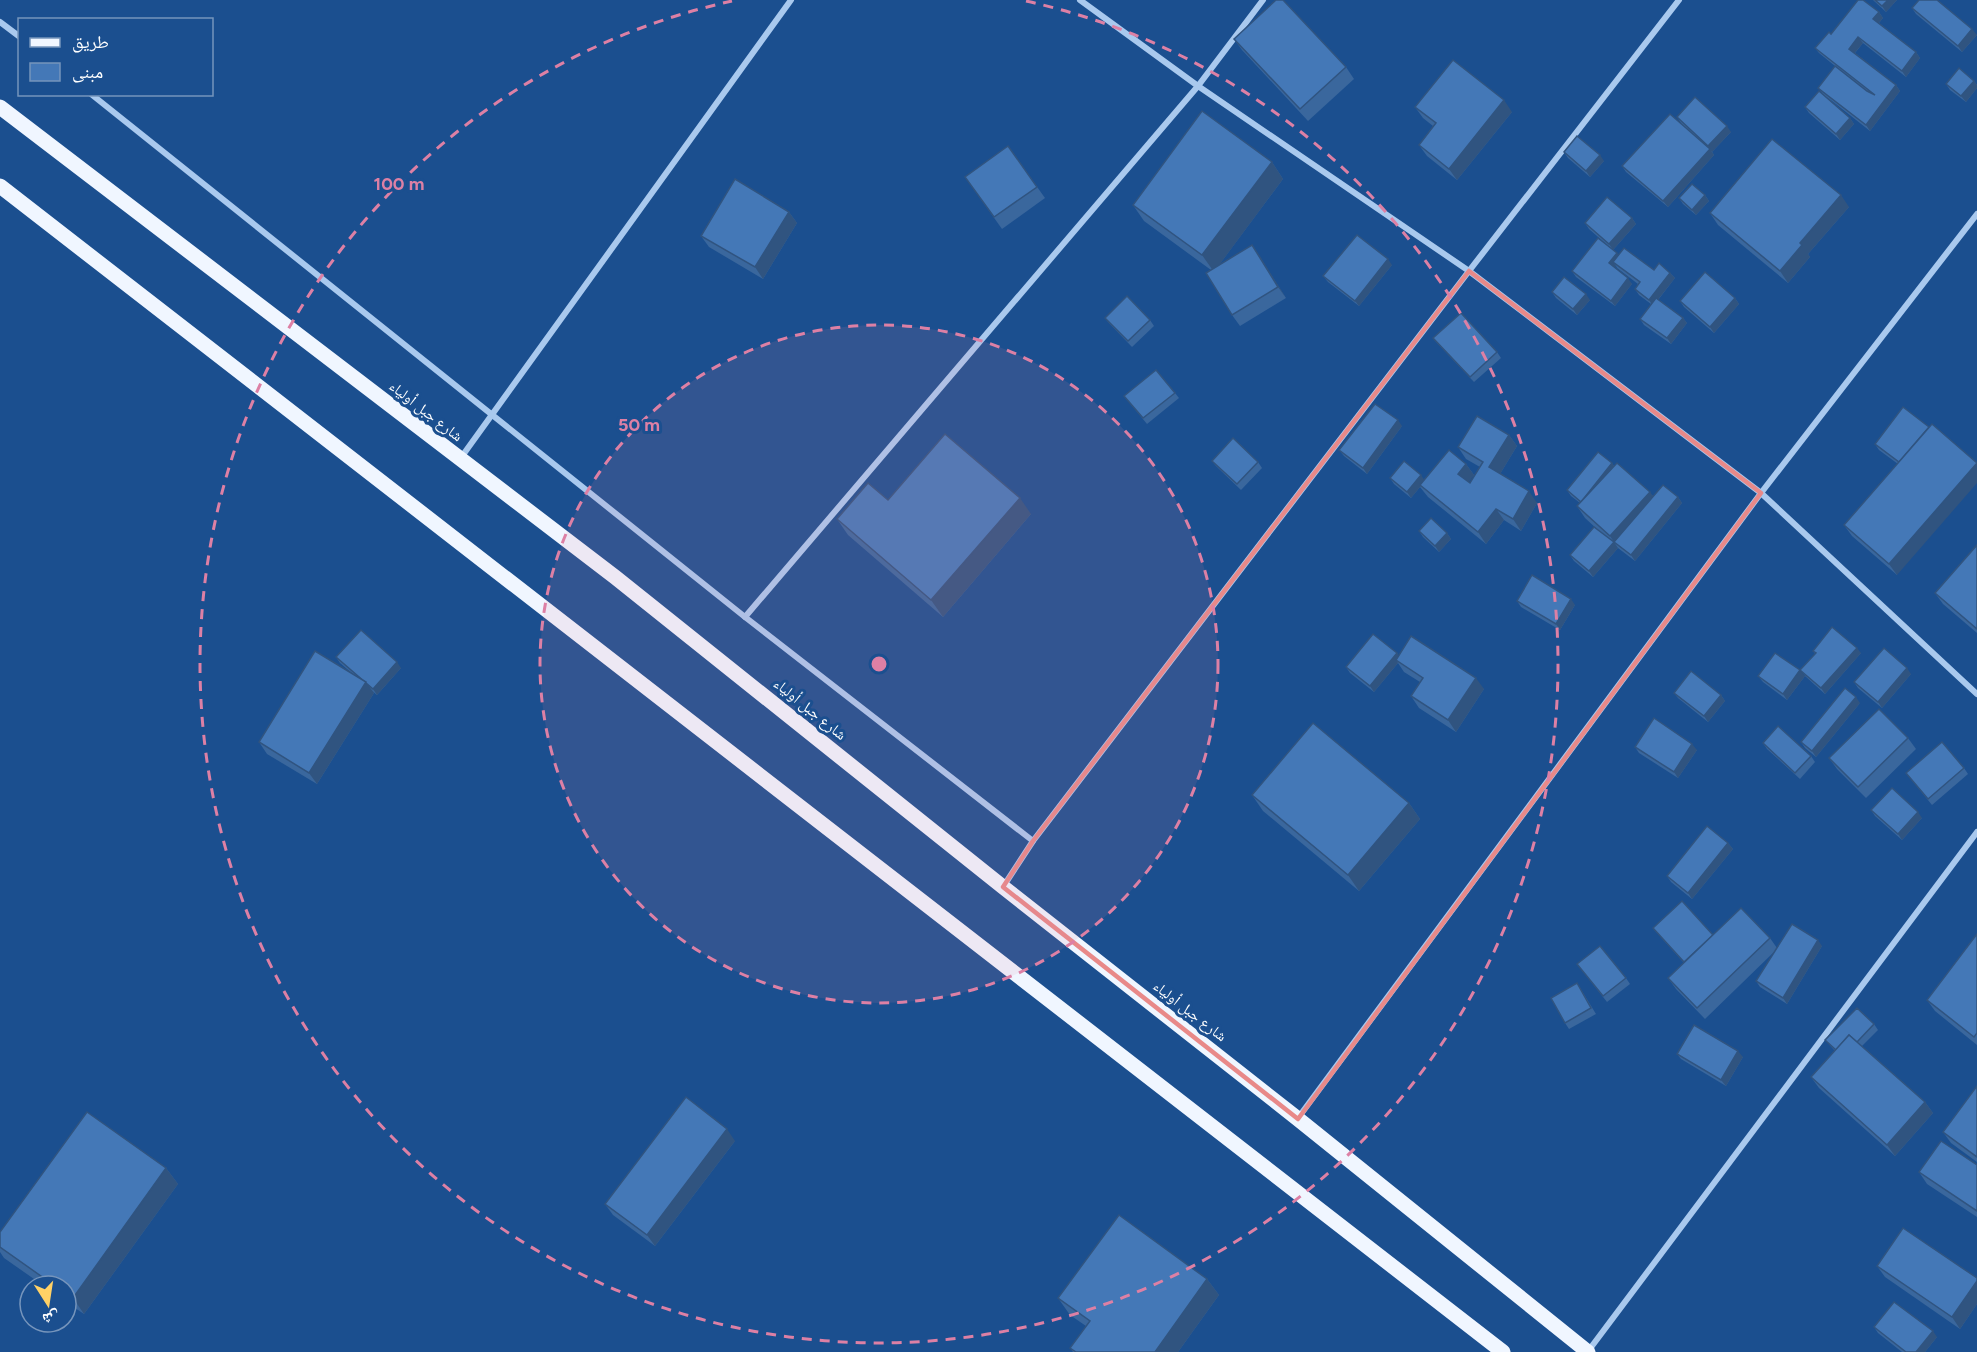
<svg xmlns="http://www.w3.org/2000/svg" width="1977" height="1352" font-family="Figtree,'Noto Naskh Arabic',sans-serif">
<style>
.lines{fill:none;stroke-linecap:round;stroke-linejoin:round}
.minor{stroke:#a9c9ee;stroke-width:6}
.primary{stroke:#f0f6ff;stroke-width:15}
.wall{fill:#3a679d}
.shaded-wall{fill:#305480}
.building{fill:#4478b7;stroke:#305480;stroke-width:1.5}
.marked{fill:none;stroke:#e88989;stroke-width:4.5;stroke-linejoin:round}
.ring{fill:none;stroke:#dd80a5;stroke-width:3;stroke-dasharray:10 8}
.labels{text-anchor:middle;stroke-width:6;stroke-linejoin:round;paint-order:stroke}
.street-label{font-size:15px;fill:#fff;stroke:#1b4f8f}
.centre{fill:#dd80a5;stroke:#1b4f8f;stroke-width:3}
.ring-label{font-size:18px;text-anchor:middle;font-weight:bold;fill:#dd80a5;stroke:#1b4f8f;stroke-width:6;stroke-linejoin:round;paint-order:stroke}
</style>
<rect width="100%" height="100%" fill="#1b4f8f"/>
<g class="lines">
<g class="minor">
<path d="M 1080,0 L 1198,86 L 1469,271 L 1761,493 L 1977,694"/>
<path d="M 0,22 L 20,37"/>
<path d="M 91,94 L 745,617 L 1033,841"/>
<path d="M 460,459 L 791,0"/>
<path d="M 745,617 L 1198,86 L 1263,0"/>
<path d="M 1003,887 L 1033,841 L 1469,271 L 1679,0"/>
<path d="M 1298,1118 L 1761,493 L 1977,214"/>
<path d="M 1589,1350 L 1977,832"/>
</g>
<g class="primary">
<path d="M 0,107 L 615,577 L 1003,887 L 1298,1119 L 1588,1352"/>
<path d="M 0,186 L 1503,1352"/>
</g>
</g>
<g class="wall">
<path d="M 1873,0 L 1897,0 L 1886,12 Z"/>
<path d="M 1912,8 L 1977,35 L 1962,52 L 1916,14 Z"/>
<path d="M 1879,12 L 1883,18 L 1879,23 L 1916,52 L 1920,58 L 1906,77 L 1863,43 L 1855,53 L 1896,85 L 1900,91 L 1870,131 L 1827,97 L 1850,118 L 1854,124 L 1840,140 L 1809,113 L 1805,107 L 1822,93 L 1818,88 L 1835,66 L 1819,53 L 1815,48 L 1831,34 Z"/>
<path d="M 1234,39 L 1346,67 L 1354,79 L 1308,121 L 1242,50 Z"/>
<path d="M 1974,81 L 1977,85 L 1977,88 L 1966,102 L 1950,90 L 1946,84 Z"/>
<path d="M 1415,107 L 1512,112 L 1457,180 L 1427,156 L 1419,145 L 1433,126 L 1423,118 Z"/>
<path d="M 1677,117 L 1731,132 L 1712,152 L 1711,150 L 1714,155 L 1668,207 L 1626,172 L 1622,166 L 1681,123 Z"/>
<path d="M 1008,146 L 1045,198 L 1002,229 L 965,177 Z"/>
<path d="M 1564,152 L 1604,161 L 1590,177 L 1568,158 Z"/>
<path d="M 1272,162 L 1283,179 L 1219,265 L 1252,245 L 1286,298 L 1240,326 L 1232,315 L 1211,270 L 1144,221 L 1133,205 Z"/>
<path d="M 1705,195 L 1709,201 L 1696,215 L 1683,204 L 1679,198 Z"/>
<path d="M 1849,207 L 1808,254 L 1810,257 L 1788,283 L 1718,225 L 1710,213 Z"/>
<path d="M 789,212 L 797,223 L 763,279 L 709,247 L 701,236 Z"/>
<path d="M 1632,218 L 1636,224 L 1613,250 L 1589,229 L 1585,223 Z"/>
<path d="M 1619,255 L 1654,270 L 1670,273 L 1675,278 L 1658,300 L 1683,318 L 1687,323 L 1671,344 L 1644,325 L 1640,319 L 1651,304 L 1639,295 L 1635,289 L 1638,284 L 1617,268 L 1616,266 L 1614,267 L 1632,284 L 1615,306 L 1576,277 L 1572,271 Z"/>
<path d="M 1392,265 L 1359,306 L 1328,282 L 1323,276 Z"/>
<path d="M 1552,292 L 1590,300 L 1577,315 L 1556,298 Z"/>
<path d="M 1735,298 L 1739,304 L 1714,333 L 1684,307 L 1680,301 Z"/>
<path d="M 1105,318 L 1150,320 L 1154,326 L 1132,347 L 1109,323 Z"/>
<path d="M 1433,338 L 1497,352 L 1501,358 L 1474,382 L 1437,343 Z"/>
<path d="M 1175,393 L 1179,398 L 1147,424 L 1124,396 Z"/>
<path d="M 1903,407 L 1897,575 L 1852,536 L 1844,525 L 1898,464 L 1879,450 L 1875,444 Z"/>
<path d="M 1402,426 L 1367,474 L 1344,456 L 1339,450 Z"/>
<path d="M 1509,435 L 1517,446 L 1500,474 L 1537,503 L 1521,531 L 1504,520 L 1486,544 L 1428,497 L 1420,487 L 1411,498 L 1394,484 L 1390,478 L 1424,480 L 1466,464 L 1474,475 L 1468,482 L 1470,483 L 1480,467 L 1466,459 L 1458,447 Z"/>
<path d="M 1212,461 L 1258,462 L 1262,468 L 1241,490 L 1216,466 Z"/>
<path d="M 1612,463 L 1614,466 L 1653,496 L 1678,497 L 1682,503 L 1635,561 L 1618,548 L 1593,577 L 1574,561 L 1570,555 L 1597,529 L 1585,518 L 1577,506 L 1580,503 L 1571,496 L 1567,490 Z"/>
<path d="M 888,500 L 1031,514 L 943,617 L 848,535 L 837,519 Z"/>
<path d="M 1419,531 L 1447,533 L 1451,539 L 1439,552 L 1423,537 Z"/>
<path d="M 1977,545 L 1977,633 L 1943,604 L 1935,593 Z"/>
<path d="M 1517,601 L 1575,605 L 1560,630 L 1521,607 Z"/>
<path d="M 1813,651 L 1861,653 L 1825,694 L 1805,676 L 1800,670 L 1815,654 Z"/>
<path d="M 1397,653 L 1399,656 L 1484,689 L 1456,732 L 1419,708 L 1411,696 L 1420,682 L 1404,672 L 1398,663 L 1374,692 L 1350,673 L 1346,667 Z"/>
<path d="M 336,657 L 401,668 L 377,695 L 371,690 L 374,693 L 317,784 L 267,754 L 259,742 L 354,675 L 340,663 Z"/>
<path d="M 1911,674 L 1882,708 L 1858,688 L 1854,682 Z"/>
<path d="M 1758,676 L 1805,676 L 1787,700 L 1763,682 Z"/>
<path d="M 1674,693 L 1721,695 L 1725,701 L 1708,722 L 1678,698 Z"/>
<path d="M 1860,703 L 1816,757 L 1805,748 L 1801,742 Z"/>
<path d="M 1908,738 L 1916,749 L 1866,798 L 1837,769 L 1829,758 Z"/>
<path d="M 1763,743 L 1811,756 L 1815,762 L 1800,779 L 1767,749 Z"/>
<path d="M 1635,747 L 1697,750 L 1678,778 L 1639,753 Z"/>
<path d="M 1964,768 L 1968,774 L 1932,805 L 1906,773 Z"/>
<path d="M 1252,795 L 1409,803 L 1420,819 L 1359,891 L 1263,811 Z"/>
<path d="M 1871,810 L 1922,818 L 1902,840 L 1875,816 Z"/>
<path d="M 1728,843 L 1733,849 L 1692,899 L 1671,882 L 1667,876 Z"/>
<path d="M 1653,928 L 1713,935 L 1770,938 L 1777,948 L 1822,946 L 1787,1004 L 1760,987 L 1756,981 L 1774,952 L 1705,1019 L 1676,989 L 1668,978 L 1684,963 L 1657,933 Z"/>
<path d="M 1977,934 L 1977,1045 L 1935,1011 L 1927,1000 Z"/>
<path d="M 1577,964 L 1626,978 L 1630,984 L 1607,1002 Z"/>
<path d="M 1577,983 L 1596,1014 L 1569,1029 L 1565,1023 Z"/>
<path d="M 1874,1024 L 1878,1030 L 1862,1046 L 1925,1102 L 1933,1113 L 1895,1156 L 1819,1088 L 1811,1077 L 1835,1051 L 1825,1040 Z"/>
<path d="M 1677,1054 L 1743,1057 L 1726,1086 L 1681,1059 Z"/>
<path d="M 1977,1086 L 1977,1162 L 1951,1143 L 1943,1132 Z"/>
<path d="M 735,1141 L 655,1246 L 613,1215 L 605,1204 Z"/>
<path d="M 1977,1165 L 1977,1217 L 1927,1184 L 1919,1172 Z"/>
<path d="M 166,1168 L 178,1184 L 84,1314 L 66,1302 L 66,1286 L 44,1286 L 4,1258 L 0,1252 L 0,1232 Z"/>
<path d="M 1877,1266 L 1977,1278 L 1977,1304 L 1960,1329 L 1885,1277 Z"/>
<path d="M 1207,1279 L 1219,1295 L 1178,1352 L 1073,1352 L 1070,1348 L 1086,1326 L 1070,1315 L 1058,1298 Z"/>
<path d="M 1874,1327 L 1937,1337 L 1925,1352 L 1902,1352 L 1878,1333 Z"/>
</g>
<g class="shaded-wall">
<path d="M 1888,0 L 1897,0 L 1886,12 L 1882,6 Z"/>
<path d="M 1879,12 L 1883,18 L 1877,25 L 1873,19 Z"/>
<path d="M 1972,29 L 1977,35 L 1962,52 L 1958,46 Z"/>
<path d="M 1858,37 L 1863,43 L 1853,55 L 1849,49 Z"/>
<path d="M 1916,52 L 1920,58 L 1906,77 L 1902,71 Z"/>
<path d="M 1974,81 L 1977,85 L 1977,88 L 1966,102 L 1961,96 Z"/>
<path d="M 1896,85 L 1900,91 L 1870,131 L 1866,125 Z"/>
<path d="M 1504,100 L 1512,112 L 1457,180 L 1449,169 Z"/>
<path d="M 1850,118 L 1854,124 L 1840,140 L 1836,134 Z"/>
<path d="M 1727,126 L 1731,132 L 1712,152 L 1708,146 Z"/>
<path d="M 1710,149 L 1714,155 L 1668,207 L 1663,201 Z"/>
<path d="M 1600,155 L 1604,161 L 1590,177 L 1586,171 Z"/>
<path d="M 1272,162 L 1283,179 L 1214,272 L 1202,255 Z"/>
<path d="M 1705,195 L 1709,201 L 1696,215 L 1692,210 Z"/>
<path d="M 1841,195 L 1849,207 L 1808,254 L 1810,257 L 1788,283 L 1780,271 L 1800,243 Z"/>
<path d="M 789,212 L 797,223 L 763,279 L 755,267 Z"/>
<path d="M 1632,218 L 1636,224 L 1613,250 L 1609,244 Z"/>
<path d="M 1252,245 L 1260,256 L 1286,298 L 1278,287 Z"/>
<path d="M 1617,253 L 1621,259 L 1613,262 L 1616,266 L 1613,269 L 1609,263 Z"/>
<path d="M 1388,259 L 1392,265 L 1359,306 L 1355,301 Z"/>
<path d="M 1670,273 L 1675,278 L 1653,306 L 1649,300 Z"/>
<path d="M 1628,278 L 1632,284 L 1615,306 L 1611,301 Z"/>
<path d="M 1586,294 L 1590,300 L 1577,315 L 1573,309 Z"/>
<path d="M 1735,298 L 1739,304 L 1714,333 L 1710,327 Z"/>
<path d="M 1683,318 L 1687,323 L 1671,344 L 1667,338 Z"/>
<path d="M 1398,420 L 1402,426 L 1367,474 L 1363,468 Z"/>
<path d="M 1509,435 L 1517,446 L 1497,479 L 1489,467 Z"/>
<path d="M 1612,463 L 1616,469 L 1581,502 Z"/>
<path d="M 1977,463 L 1977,483 L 1897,575 L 1889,564 Z"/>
<path d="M 1466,464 L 1474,475 L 1466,486 L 1458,474 Z"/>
<path d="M 1421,475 L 1425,481 L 1411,498 L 1407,492 Z"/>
<path d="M 1529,491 L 1537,503 L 1521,531 L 1513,519 Z"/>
<path d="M 1650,492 L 1658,503 L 1614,542 L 1610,536 Z"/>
<path d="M 1678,497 L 1682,503 L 1635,561 L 1631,555 Z"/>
<path d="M 1020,498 L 1031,514 L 943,617 L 931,600 Z"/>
<path d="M 1496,509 L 1504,520 L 1486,544 L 1478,532 Z"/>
<path d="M 1447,533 L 1451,539 L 1439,552 L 1435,546 Z"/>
<path d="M 1614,542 L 1618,548 L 1593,577 L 1589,571 Z"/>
<path d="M 1571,599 L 1575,605 L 1560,630 L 1556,624 Z"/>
<path d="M 1857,648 L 1861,653 L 1825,694 L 1821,688 Z"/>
<path d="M 1397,653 L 1401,659 L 1396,660 L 1398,663 L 1374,692 L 1370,686 Z"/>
<path d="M 397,662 L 401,668 L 377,695 L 373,689 Z"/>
<path d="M 1907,668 L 1911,674 L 1882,708 L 1878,702 Z"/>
<path d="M 1800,670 L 1805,676 L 1787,700 L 1783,694 Z"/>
<path d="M 1476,678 L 1484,689 L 1456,732 L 1448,720 Z"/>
<path d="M 366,682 L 374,693 L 317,784 L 309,773 Z"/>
<path d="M 1721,695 L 1725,701 L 1708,722 L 1704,716 Z"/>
<path d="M 1856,697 L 1860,703 L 1816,757 L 1812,751 Z"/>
<path d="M 1692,744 L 1697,750 L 1678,778 L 1674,772 Z"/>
<path d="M 1409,803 L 1420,819 L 1359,891 L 1348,875 Z"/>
<path d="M 1918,812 L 1922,818 L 1902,840 L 1898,834 Z"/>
<path d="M 1728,843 L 1733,849 L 1692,899 L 1688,893 Z"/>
<path d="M 1818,940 L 1822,946 L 1787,1004 L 1783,998 Z"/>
<path d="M 1738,1051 L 1743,1057 L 1726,1086 L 1721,1080 Z"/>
<path d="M 1925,1102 L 1933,1113 L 1895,1156 L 1887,1145 Z"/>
<path d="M 727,1129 L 735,1141 L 655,1246 L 647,1235 Z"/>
<path d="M 166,1168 L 178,1184 L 84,1314 L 73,1298 Z"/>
<path d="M 1207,1279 L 1219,1295 L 1178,1352 L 1155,1352 Z"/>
<path d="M 1977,1281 L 1977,1304 L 1960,1329 L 1952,1317 Z"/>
<path d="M 1933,1331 L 1937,1337 L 1925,1352 L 1916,1352 Z"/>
</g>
<g class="building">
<path d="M 1276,0 L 1283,0 L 1346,67 L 1300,109 L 1234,39 Z"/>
<path d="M 1858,0 L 1863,0 L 1879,12 L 1873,19 L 1916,52 L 1902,71 L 1858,37 L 1849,49 L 1896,85 L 1866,125 L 1818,88 L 1835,66 L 1867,91 L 1875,95 L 1815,48 L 1829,32 L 1831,34 Z"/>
<path d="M 1875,0 L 1888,0 L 1882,6 Z"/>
<path d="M 1919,0 L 1937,0 L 1972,29 L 1958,46 L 1912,8 Z"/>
<path d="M 1453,60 L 1504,100 L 1449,169 L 1419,145 L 1436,123 L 1415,107 Z"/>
<path d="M 1959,68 L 1974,81 L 1961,96 L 1946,84 Z"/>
<path d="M 1819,91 L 1850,118 L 1836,134 L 1805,107 Z"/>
<path d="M 1695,97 L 1727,126 L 1708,146 L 1677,117 Z"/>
<path d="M 1202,111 L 1272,162 L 1202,255 L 1133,205 Z"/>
<path d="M 1670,114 L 1710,149 L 1663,201 L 1622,166 Z"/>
<path d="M 1577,136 L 1600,155 L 1586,171 L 1564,152 Z"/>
<path d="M 1772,139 L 1841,195 L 1800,243 L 1802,245 L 1780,271 L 1710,213 Z"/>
<path d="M 1008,146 L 1037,187 L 994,217 L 965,177 Z"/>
<path d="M 735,179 L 789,212 L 755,267 L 701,236 Z"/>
<path d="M 1692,184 L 1705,195 L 1692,210 L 1679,198 Z"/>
<path d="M 1607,197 L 1632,218 L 1609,244 L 1585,223 Z"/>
<path d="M 1357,235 L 1388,259 L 1355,301 L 1323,276 Z"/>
<path d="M 1598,238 L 1617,253 L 1609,263 L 1628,278 L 1611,301 L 1572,271 Z"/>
<path d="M 1252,245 L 1278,287 L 1232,315 L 1206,273 Z"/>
<path d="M 1624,248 L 1654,270 L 1659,263 L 1670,273 L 1649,300 L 1635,289 L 1640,282 L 1613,262 Z"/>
<path d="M 1705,272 L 1735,298 L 1710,327 L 1680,301 Z"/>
<path d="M 1564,277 L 1586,294 L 1573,309 L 1552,292 Z"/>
<path d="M 1127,296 L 1150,320 L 1128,341 L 1105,318 Z"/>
<path d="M 1656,298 L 1683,318 L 1667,338 L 1640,319 Z"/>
<path d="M 1461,313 L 1497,352 L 1470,377 L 1433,338 Z"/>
<path d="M 1156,370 L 1175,393 L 1143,418 L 1124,396 Z"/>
<path d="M 1375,404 L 1398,420 L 1363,468 L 1339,450 Z"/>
<path d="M 1903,407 L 1929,427 L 1899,462 L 1875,444 Z"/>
<path d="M 1477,416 L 1509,435 L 1489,467 L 1529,491 L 1513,519 L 1496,509 L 1478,532 L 1420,485 L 1449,450 L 1466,464 L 1458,474 L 1470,483 L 1483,462 L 1458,447 Z"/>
<path d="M 1932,424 L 1977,463 L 1889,564 L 1844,525 Z"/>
<path d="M 945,434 L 1020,498 L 931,600 L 837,519 L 868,483 L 888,500 Z"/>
<path d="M 1233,438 L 1258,462 L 1237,484 L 1212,461 Z"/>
<path d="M 1598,452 L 1612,463 L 1581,502 L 1567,490 Z"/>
<path d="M 1404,461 L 1421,475 L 1407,492 L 1390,478 Z"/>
<path d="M 1617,463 L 1650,492 L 1610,536 L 1577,506 Z"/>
<path d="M 1663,485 L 1678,497 L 1631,555 L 1614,542 L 1589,571 L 1570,555 L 1594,527 L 1614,542 Z"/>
<path d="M 1431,518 L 1447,533 L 1435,546 L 1419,531 Z"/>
<path d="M 1977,545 L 1977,629 L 1935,593 Z"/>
<path d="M 1532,575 L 1571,599 L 1556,624 L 1517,601 Z"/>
<path d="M 1832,627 L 1857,648 L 1821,688 L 1800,670 L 1816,653 L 1813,651 Z"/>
<path d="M 361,630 L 397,662 L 373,689 L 336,657 Z"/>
<path d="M 1373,634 L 1397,653 L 1370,686 L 1346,667 Z"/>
<path d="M 1411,636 L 1476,678 L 1448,720 L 1411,696 L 1423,678 L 1396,660 Z"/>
<path d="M 1884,648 L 1907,668 L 1878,702 L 1854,682 Z"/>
<path d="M 315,651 L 366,682 L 309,773 L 259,742 Z"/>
<path d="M 1775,653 L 1800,670 L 1783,694 L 1758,676 Z"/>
<path d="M 1691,671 L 1721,695 L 1704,716 L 1674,693 Z"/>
<path d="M 1845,688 L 1856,697 L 1812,751 L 1801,742 Z"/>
<path d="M 1879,709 L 1908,738 L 1858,787 L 1829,758 Z"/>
<path d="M 1654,718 L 1692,744 L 1674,772 L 1635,747 Z"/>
<path d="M 1313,723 L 1409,803 L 1348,875 L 1252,795 Z"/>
<path d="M 1778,726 L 1811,756 L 1795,773 L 1763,743 Z"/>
<path d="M 1942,742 L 1964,768 L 1928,799 L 1906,773 Z"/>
<path d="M 1892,788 L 1918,812 L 1898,834 L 1871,810 Z"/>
<path d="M 1707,826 L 1728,843 L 1688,893 L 1667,876 Z"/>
<path d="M 1682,901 L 1713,935 L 1684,962 L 1653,928 Z"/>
<path d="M 1741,908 L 1770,938 L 1697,1008 L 1668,978 Z"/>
<path d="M 1792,924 L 1818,940 L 1783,998 L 1756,981 Z"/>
<path d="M 1977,934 L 1977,1033 L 1974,1037 L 1927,1000 Z"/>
<path d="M 1600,946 L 1626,978 L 1603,996 L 1577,964 Z"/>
<path d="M 1577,983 L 1591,1008 L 1565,1023 L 1551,998 Z"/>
<path d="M 1857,1008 L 1874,1024 L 1857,1042 L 1849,1035 L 1836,1050 L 1825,1040 Z"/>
<path d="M 1694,1025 L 1738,1051 L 1721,1080 L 1677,1054 Z"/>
<path d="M 1849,1035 L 1925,1102 L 1887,1145 L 1811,1077 Z"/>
<path d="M 1977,1086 L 1977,1157 L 1943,1132 Z"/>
<path d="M 686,1097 L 727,1129 L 647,1235 L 605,1204 Z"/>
<path d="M 87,1112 L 166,1168 L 73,1298 L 66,1293 L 66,1286 L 55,1286 L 0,1247 L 0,1232 Z"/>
<path d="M 1941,1141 L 1977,1165 L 1977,1211 L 1919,1172 Z"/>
<path d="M 1119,1215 L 1207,1279 L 1155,1352 L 1076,1352 L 1070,1348 L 1090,1321 L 1058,1298 Z"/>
<path d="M 1903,1228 L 1977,1278 L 1977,1281 L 1952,1317 L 1877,1266 Z"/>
<path d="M 1894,1302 L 1933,1331 L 1916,1352 L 1906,1352 L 1874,1327 Z"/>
</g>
<path class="marked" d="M 1469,271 L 1761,493 L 1298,1119 L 1003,887 L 1033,841 Z"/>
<circle cx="879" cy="664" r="339" fill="#dd80a5" fill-opacity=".12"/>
<g class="ring">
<circle cx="879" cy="664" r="339"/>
<path d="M1026 1A679 679 0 1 1 732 1"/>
</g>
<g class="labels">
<g class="street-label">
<text transform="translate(426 411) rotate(38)" y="5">شارع جبل أولياء</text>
<text transform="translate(810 709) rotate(39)" y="5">شارع جبل أولياء</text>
<text transform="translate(1190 1011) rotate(38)" y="5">شارع جبل أولياء</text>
</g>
</g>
<circle cx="879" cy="664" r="9" class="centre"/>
<g class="ring-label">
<text x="399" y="190">100 m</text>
<text x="639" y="431">50 m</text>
</g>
<rect x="18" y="18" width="195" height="78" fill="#1b4f8f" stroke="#7695bc" stroke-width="1.5"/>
<rect x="30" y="38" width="30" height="9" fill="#f0f6ff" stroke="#7695bc" stroke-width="1.5"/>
<text x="72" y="48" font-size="18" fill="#ffffff">طريق</text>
<rect x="30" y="63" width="30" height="18" fill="#4478b7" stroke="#7695bc" stroke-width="1.5"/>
<text x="72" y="78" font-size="18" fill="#ffffff">مبنى</text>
<g transform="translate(48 1304) rotate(168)"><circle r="28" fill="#1b4f8f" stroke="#7695bc" stroke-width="1.5"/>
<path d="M0-4.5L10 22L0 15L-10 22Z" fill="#ffd166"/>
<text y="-9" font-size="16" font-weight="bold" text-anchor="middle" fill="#ffffff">ش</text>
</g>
</svg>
